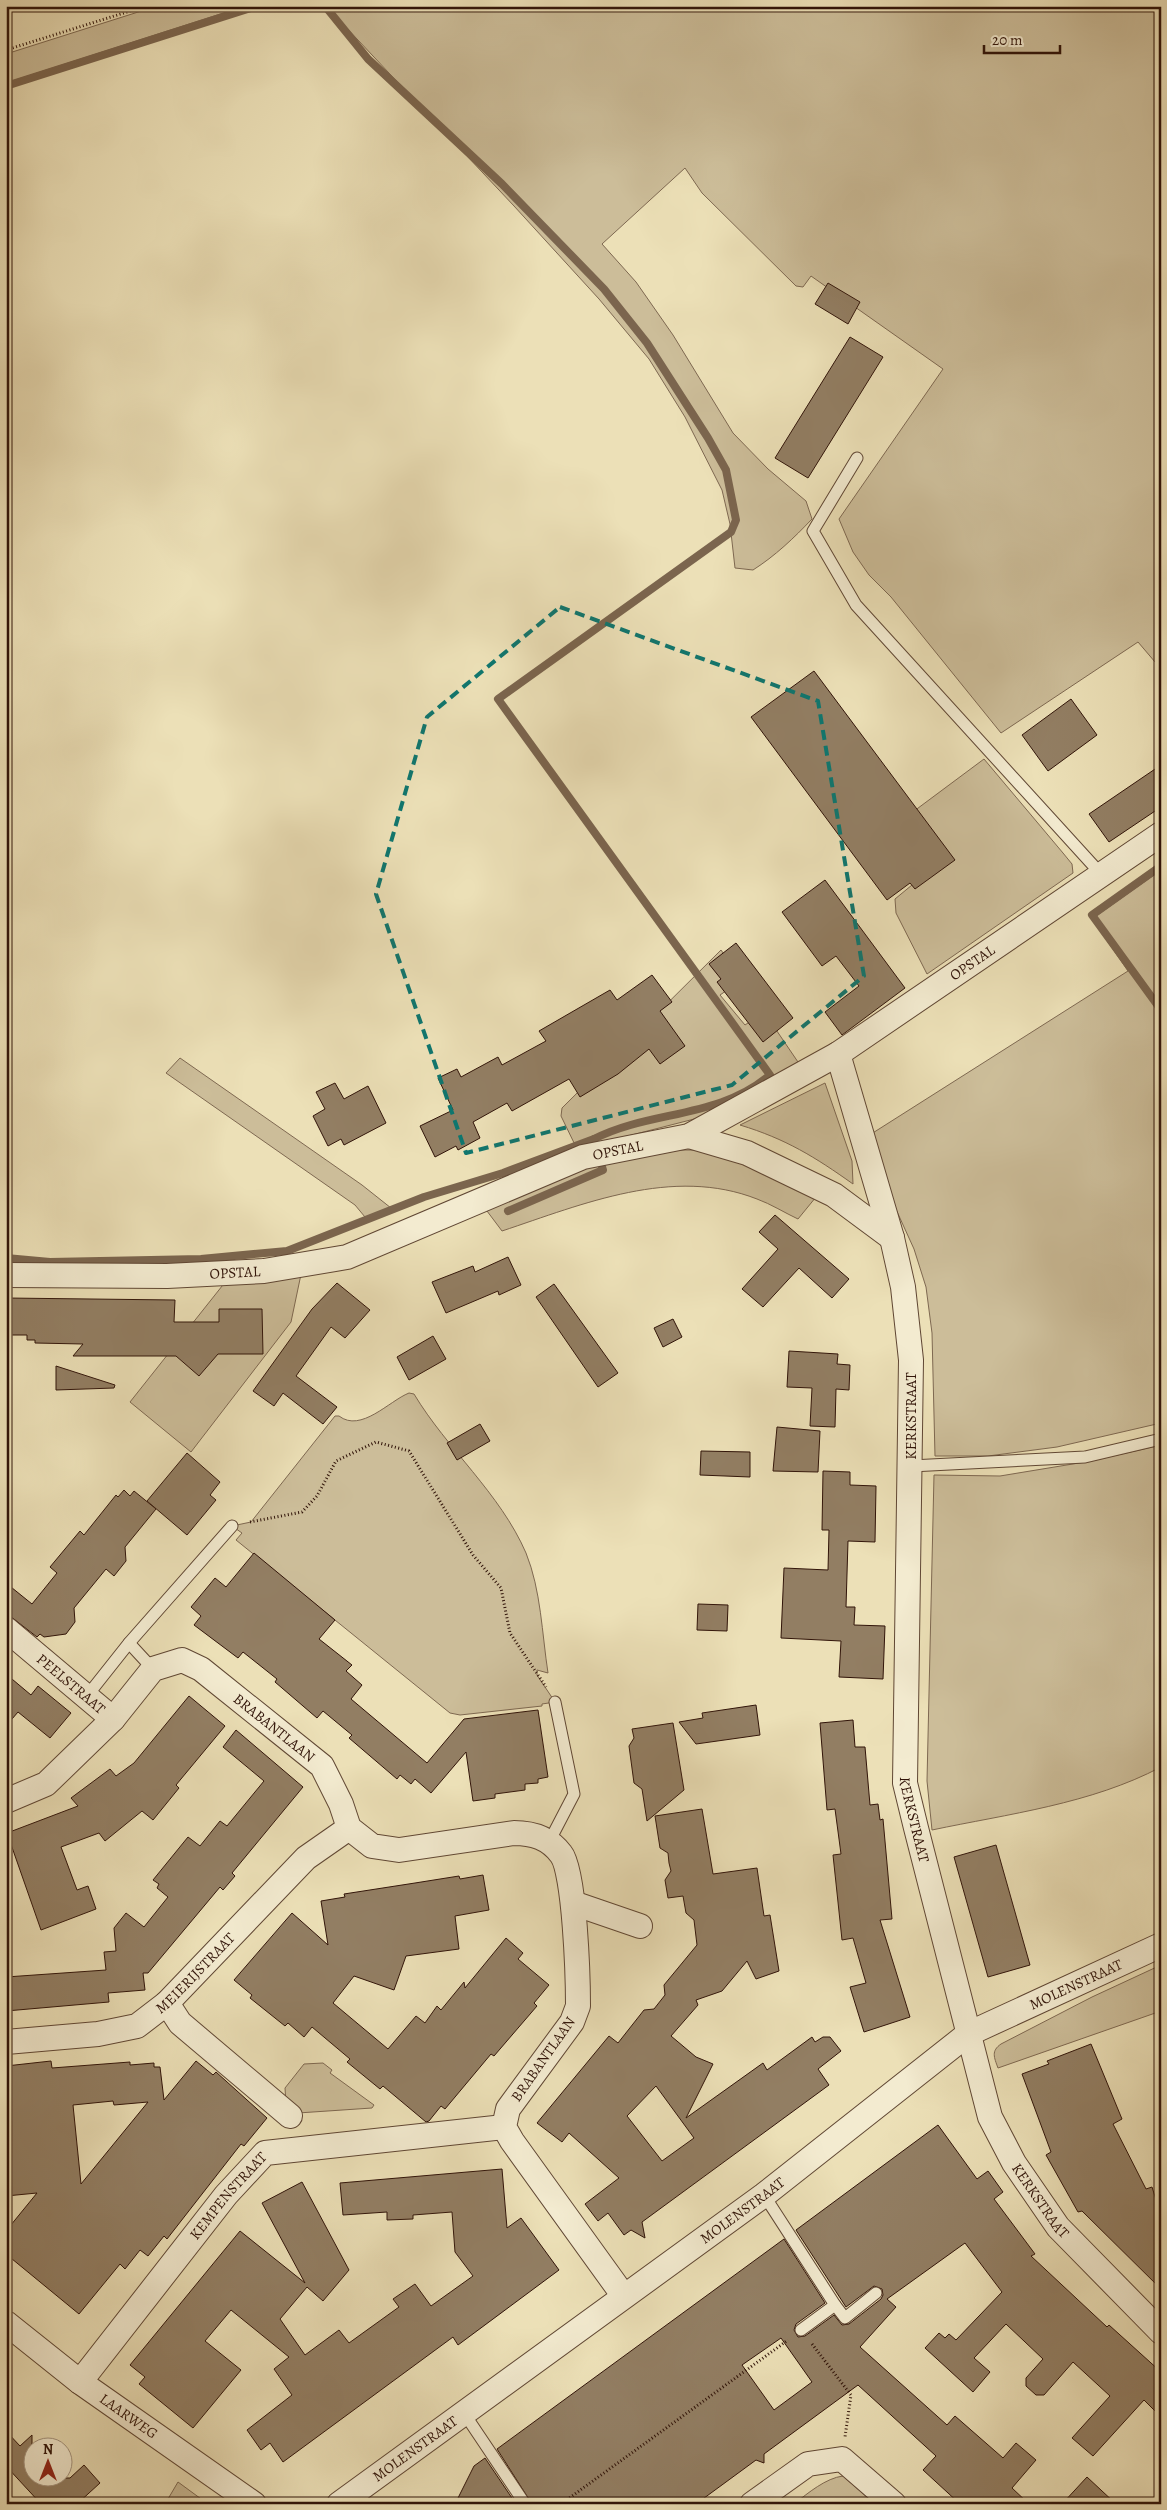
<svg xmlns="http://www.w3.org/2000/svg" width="1167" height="2510" font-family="Alegreya,serif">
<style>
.green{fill:#ccbd99;stroke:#7e6851}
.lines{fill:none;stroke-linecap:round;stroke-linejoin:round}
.stream{stroke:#7b654e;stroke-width:8}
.building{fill:#927e63;stroke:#311409;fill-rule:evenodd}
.lane-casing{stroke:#604734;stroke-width:13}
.street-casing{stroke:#604734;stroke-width:26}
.path{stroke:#311409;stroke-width:3;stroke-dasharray:1 2.5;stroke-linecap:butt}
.lane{stroke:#f3ebd0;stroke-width:11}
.street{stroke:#f3ebd0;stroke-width:24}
.marked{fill:none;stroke:#0f766e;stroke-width:4;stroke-dasharray:10 6;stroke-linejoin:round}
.labels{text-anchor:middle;stroke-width:5;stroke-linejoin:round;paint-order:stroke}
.street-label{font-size:15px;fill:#311409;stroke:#f3ebd0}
</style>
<rect width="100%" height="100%" fill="#ece0b7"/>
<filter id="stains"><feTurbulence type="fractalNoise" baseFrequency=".004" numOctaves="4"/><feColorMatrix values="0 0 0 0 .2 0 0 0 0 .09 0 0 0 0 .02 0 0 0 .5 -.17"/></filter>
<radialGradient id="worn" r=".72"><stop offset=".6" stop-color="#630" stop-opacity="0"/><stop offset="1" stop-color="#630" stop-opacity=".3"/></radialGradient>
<g class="green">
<path d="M 157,6 L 245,6 L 6,83 L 6,54 Z"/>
<path d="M 326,6 L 1161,6 L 1161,669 L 1138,642 L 1001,733 L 891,597 L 869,575 L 853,552 L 839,519 L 943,369 L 811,276 L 803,287 L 796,286 L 702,193 L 685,168 L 602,244 L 636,282 L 673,335 L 733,433 L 768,469 L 806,501 L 812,519 C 794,538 775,556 753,570 L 735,568 L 730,524 L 722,490 L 685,417 L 649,359 L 599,299 L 514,206 Z"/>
<path d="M 984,759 L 1063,853 L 1072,864 L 1073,873 L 927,974 L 896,913 L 895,899 L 929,871 L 898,823 Z"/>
<path d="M 1161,870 L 1161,1423 L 1057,1447 L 988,1456 L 935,1456 L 932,1333 L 926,1287 L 914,1249 L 879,1172 L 868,1136 L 1128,971 L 1092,919 Z"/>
<path d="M 721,950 L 742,980 L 720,995 L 745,1025 L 764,1012 L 798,1062 L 731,1106 L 706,1116 L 577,1149 L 561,1116 L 562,1108 Z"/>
<path d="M 180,1058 L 362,1185 L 391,1208 L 365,1217 L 355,1205 L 166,1073 Z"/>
<path d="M 825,1083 L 852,1161 L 853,1184 C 815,1157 786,1139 740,1125 Z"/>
<path d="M 672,1150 L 717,1150 L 816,1197 L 798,1219 C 785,1213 771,1204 757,1199 C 673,1166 583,1204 502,1231 L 481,1203 C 543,1179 606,1160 672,1150 Z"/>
<path d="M 304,1260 L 291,1322 L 191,1452 L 130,1402 L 234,1271 Z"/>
<path d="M 409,1393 L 414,1394 C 447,1449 500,1493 526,1553 C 541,1590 542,1634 548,1673 L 537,1670 L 537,1675 L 555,1702 L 542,1704 L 542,1706 L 460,1715 L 450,1713 L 236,1540 L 242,1533 L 232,1526 L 251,1522 L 335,1416 L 339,1416 C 361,1433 389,1401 409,1393 Z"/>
<path d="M 1161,1445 L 1161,1767 C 1091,1804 1008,1814 932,1830 L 927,1781 L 934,1475 L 1000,1476 L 1091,1461 Z"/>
<path d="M 1161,1965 L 1161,2011 L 998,2068 C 994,2057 991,2051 1001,2044 L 1092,1997 Z"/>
<path d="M 323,2063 L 332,2070 L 330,2073 L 374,2105 L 372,2108 L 298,2113 L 286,2104 L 285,2088 L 304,2064 Z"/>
<path d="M 843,2476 L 875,2504 L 794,2504 C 808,2493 826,2478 843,2476 Z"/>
<path d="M 178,2482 L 208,2504 L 165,2504 Z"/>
</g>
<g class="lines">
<g class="stream">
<path d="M 325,6 L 368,59 L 502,184 L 604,289 L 647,343 L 708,438 L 726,470 L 736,520 L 731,532 L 498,699 L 770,1075 C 719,1119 650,1110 594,1139 L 603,1170 L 508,1211"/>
<path d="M 6,86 L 257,6"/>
<path d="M 1161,866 L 1092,915 L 1161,1010"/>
<path d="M 6,1258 L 50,1262 L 201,1259 L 287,1251 L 424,1197 L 503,1173 L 594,1139"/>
</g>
</g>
<g class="building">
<path d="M 828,283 L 860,302 L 848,324 L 815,304 Z"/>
<path d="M 850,337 L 883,357 L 808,478 L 775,458 Z"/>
<path d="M 814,671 L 955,860 L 915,889 L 910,883 L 887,900 L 751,717 Z"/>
<path d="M 1071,699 L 1097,735 L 1048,771 L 1022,735 Z"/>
<path d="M 1161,765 L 1161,807 L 1109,842 L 1089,814 Z"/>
<path d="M 825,880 L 905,988 L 842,1035 L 825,1012 L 859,986 L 836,956 L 822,966 L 782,912 Z"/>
<path d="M 736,943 L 793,1018 L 763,1042 L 717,982 L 721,979 L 709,964 Z"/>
<path d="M 652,975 L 672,1002 L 660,1011 L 685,1046 L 660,1064 L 649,1049 L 618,1074 L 580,1097 L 569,1079 L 512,1111 L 507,1103 L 473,1122 L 480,1138 L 458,1150 L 456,1146 L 435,1157 L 420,1126 L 453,1110 L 438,1078 L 457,1069 L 461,1077 L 498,1057 L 502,1065 L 546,1041 L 539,1031 L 610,990 L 617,1000 Z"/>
<path d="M 335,1083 L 344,1099 L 368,1086 L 386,1123 L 344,1145 L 341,1139 L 328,1146 L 313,1116 L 325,1109 L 316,1092 Z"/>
<path d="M 775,1215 L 849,1279 L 832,1298 L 799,1268 L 763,1307 L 742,1289 L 778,1249 L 759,1232 Z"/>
<path d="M 508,1257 L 521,1285 L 499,1295 L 498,1291 L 446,1313 L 432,1282 L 473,1266 L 475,1272 Z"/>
<path d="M 337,1283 L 370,1310 L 345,1338 L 331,1327 L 296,1376 L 337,1407 L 323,1424 L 283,1393 L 274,1406 L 253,1391 L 312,1309 Z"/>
<path d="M 554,1284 L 618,1373 L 598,1387 L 536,1297 Z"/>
<path d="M 6,1298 L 175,1300 L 174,1322 L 219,1322 L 219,1309 L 262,1309 L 263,1354 L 218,1354 L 199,1376 L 176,1356 L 73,1356 L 83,1344 L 35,1343 L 35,1340 L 27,1340 L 27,1335 L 6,1335 Z"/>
<path d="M 673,1319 L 682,1337 L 663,1347 L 654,1328 Z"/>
<path d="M 433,1336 L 446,1359 L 409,1380 L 397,1357 Z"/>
<path d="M 789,1351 L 838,1354 L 837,1364 L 850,1365 L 849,1390 L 836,1389 L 835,1427 L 810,1426 L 812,1388 L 787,1387 Z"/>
<path d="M 56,1366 L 115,1385 L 114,1388 L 56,1390 Z"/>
<path d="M 480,1424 L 490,1441 L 457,1460 L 447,1443 Z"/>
<path d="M 777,1427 L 820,1431 L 818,1472 L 773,1471 Z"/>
<path d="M 701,1451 L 750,1452 L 750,1477 L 700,1475 Z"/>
<path d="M 187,1453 L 220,1482 L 210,1495 L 216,1500 L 187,1535 L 147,1501 Z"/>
<path d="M 823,1471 L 850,1472 L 850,1485 L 876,1486 L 875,1542 L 848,1541 L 846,1607 L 855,1607 L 854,1625 L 885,1626 L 883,1679 L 839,1677 L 841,1641 L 781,1638 L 784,1568 L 828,1570 L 829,1530 L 822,1530 Z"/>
<path d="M 124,1490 L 130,1496 L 134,1491 L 156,1509 L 125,1547 L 126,1561 L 114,1576 L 106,1569 L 74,1608 L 75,1622 L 66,1634 L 44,1637 L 40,1634 L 37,1637 L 6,1613 L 6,1583 L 32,1604 L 57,1573 L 50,1567 L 80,1531 L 84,1535 L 116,1495 L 118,1497 Z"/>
<path d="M 254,1553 L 335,1620 L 319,1639 L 352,1665 L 346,1671 L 362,1685 L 351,1699 L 427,1763 L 464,1719 L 538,1710 L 548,1777 L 538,1779 L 538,1783 L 525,1784 L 525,1790 L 495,1794 L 495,1798 L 473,1801 L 466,1752 L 431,1793 L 415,1779 L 411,1784 L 400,1775 L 397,1779 L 349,1738 L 352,1735 L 323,1711 L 317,1718 L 275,1682 L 277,1679 L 243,1652 L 238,1658 L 194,1625 L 201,1616 L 191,1607 L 215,1578 L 226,1587 Z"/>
<path d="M 698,1604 L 728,1605 L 727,1631 L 697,1630 Z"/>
<path d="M 6,1674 L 31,1695 L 38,1686 L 71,1713 L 50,1738 L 18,1712 L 6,1726 Z"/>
<path d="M 189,1696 L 225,1726 L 176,1785 L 179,1788 L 153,1820 L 142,1811 L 105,1841 L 99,1833 L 61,1847 L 77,1890 L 88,1886 L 96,1909 L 41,1930 L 7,1833 L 78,1806 L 71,1798 L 110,1769 L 116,1776 L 134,1763 Z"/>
<path d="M 756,1705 L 760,1735 L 696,1744 L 679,1722 L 703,1718 L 702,1713 Z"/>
<path d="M 853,1720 L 855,1747 L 865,1747 L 870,1805 L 878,1804 L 880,1820 L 883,1819 L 892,1919 L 880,1920 L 910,2017 L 864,2032 L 850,1987 L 866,1983 L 853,1938 L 842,1940 L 833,1855 L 841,1854 L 835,1809 L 827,1810 L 820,1723 Z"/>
<path d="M 673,1723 L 684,1790 L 647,1821 L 642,1789 L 634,1783 L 629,1746 L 634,1738 L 632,1729 Z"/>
<path d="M 236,1730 L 303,1787 L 232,1873 L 235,1876 L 223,1890 L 220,1887 L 148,1973 L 143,1973 L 145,1990 L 108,1993 L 109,2002 L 6,2011 L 6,1977 L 106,1970 L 104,1952 L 116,1951 L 114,1928 L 126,1913 L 144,1927 L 168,1897 L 157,1888 L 159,1884 L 153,1880 L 188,1837 L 200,1846 L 220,1821 L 227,1826 L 264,1781 L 223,1747 Z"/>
<path d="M 702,1809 L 713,1874 L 757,1868 L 764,1916 L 770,1915 L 779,1971 L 756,1979 L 747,1961 L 722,1991 L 696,2000 L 698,2005 L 671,2036 L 696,2057 L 713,2064 L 686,2118 L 763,2063 L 767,2070 L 812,2037 L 815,2042 L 823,2037 L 830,2037 L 841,2051 L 818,2069 L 829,2085 L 642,2222 L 645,2238 L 631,2230 L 624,2235 L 608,2213 L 598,2221 L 585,2204 L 619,2178 L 569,2133 L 562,2142 L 537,2123 L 609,2036 L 618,2043 L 644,2010 L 654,2009 L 665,1995 L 664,1985 L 697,1945 L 694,1920 L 686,1913 L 683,1896 L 668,1898 L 665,1880 L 671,1871 L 669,1863 L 668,1853 L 660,1848 L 655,1816 ZM 656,2086 L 694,2138 L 662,2161 L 627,2116 Z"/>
<path d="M 996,1845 L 1030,1965 L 988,1977 L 954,1857 Z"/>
<path d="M 483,1875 L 489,1910 L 455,1916 L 459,1949 L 406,1956 L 394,1990 L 354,1976 L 333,2003 L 388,2049 L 416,2016 L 425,2023 L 437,2006 L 441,2010 L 464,1982 L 465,1988 L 506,1938 L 523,1953 L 518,1959 L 549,1985 L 534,2003 L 537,2006 L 494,2056 L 491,2054 L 445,2109 L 441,2106 L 429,2121 L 426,2122 L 383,2086 L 380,2089 L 347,2062 L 350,2059 L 312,2027 L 304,2037 L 288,2023 L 285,2026 L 250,1998 L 252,1995 L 234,1980 L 292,1913 L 328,1945 L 321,1901 L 345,1897 L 344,1894 L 415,1883 L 459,1876 L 460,1879 Z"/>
<path d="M 1091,2044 L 1122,2119 L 1113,2124 L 1146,2189 L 1152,2187 L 1157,2203 L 1161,2202 L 1161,2289 L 1082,2211 L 1078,2212 L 1046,2155 L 1051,2152 L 1022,2074 L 1049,2064 L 1047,2061 Z"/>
<path d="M 51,2061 L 52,2068 L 130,2062 L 130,2065 L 154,2063 L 154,2067 L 160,2067 L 164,2100 L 196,2061 L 213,2075 L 216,2072 L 267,2118 L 244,2146 L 241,2144 L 167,2239 L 164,2236 L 148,2256 L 140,2250 L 125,2269 L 120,2264 L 79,2314 L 6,2254 L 6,2231 L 37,2193 L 6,2196 L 6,2066 ZM 113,2101 L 114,2105 L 148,2102 L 81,2184 L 73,2105 Z"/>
<path d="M 938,2125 L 977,2179 L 988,2171 L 1003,2192 L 994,2199 L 1035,2254 L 1031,2256 L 1107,2327 L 1109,2325 L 1161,2372 L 1161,2417 L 1144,2400 L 1093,2456 L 1072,2438 L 1110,2396 L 1073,2362 L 1044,2395 L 1036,2395 L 1026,2386 L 1026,2378 L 1043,2359 L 1006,2324 L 974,2358 L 990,2372 L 973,2392 L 925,2348 L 939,2333 L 945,2338 L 949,2334 L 956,2340 L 1002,2292 L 965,2243 L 887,2299 L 896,2307 L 860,2347 L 947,2425 L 955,2416 L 1003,2458 L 1016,2443 L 1036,2460 L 1012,2488 L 1029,2504 L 960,2504 L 923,2470 L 936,2456 L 858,2385 L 764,2454 L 764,2463 L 756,2460 L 696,2504 L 532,2504 L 497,2449 L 784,2239 L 825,2303 L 796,2324 L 794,2330 L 798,2337 L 805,2336 L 834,2315 L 842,2325 L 849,2324 L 881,2299 L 883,2295 L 882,2289 L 874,2286 L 846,2307 L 796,2230 ZM 781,2338 L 812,2382 L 774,2410 L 742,2365 Z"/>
<path d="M 502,2169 L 507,2228 L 521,2218 L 559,2270 L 458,2345 L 453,2337 L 283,2462 L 270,2443 L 261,2450 L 247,2430 L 292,2395 L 274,2369 L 289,2357 L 231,2310 L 205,2341 L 241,2370 L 193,2428 L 139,2384 L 145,2377 L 130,2365 L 240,2231 L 305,2283 L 262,2203 L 302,2182 L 349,2270 L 323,2301 L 307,2287 L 280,2319 L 305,2355 L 339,2330 L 349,2343 L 399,2307 L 393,2299 L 415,2284 L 431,2306 L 473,2276 L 455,2252 L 452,2212 L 413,2215 L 413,2219 L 387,2220 L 387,2212 L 343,2215 L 340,2183 Z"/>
<path d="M 6,2431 L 20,2446 L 32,2435 L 32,2478 L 70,2478 L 84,2465 L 100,2483 L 77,2504 L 41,2504 L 6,2466 Z"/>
<path d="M 485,2458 L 516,2504 L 455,2504 L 474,2466 Z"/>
<path d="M 1087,2477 L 1116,2504 L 1062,2504 Z"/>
</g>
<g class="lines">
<g class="lane-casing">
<g id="lane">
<path d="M 857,458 L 813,531 L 856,605 L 1101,874"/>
<path d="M 911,1466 L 1085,1457 L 1161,1439"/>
<path d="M 129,1643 L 153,1669"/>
<path d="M 87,1696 L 129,1643 L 232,1526"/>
<path d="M 549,1842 L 574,1794 L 555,1702"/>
<path d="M 764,2195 L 835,2305"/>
<path d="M 801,2330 L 835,2305 L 845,2318 L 876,2293"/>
<path d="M 464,2413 L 525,2504"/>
</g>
</g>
<g class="street-casing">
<g id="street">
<path id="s1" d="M 838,1054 L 892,1238 L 903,1287 L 911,1360 L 905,1783 L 916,1828 L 990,2117 L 1014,2163 L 1058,2227 L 1161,2332"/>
<path d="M 689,1136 L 747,1153 L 834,1195 L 892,1238"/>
<path id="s2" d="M 6,1275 L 167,1276 L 264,1271 L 347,1257 L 583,1157 L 689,1136 L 838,1054 L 1161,834"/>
<path id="s3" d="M 6,1629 L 113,1719"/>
<path id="s4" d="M 6,1801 L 46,1784 L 113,1719 L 153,1669 L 182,1660 L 201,1669 L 322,1766 L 341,1804 L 349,1828 L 372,1846 L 399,1850 L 514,1833 C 533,1833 549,1838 561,1854 C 575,1871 578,1980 578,2006 L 572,2022 L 508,2109 L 504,2127 L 512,2141 L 623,2295"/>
<path d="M 573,1903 L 640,1926"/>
<path d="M 167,2003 L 180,2023 L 290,2116"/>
<path id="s5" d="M 6,2042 L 98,2034 L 137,2026 L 167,2003 L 306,1858 L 349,1828"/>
<path id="s6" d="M 6,2323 L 80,2382 L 254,2504"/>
<path id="s7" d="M 80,2382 L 226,2195 L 265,2153 L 504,2127"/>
<path id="s8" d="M 339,2504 L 764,2195 L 968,2034 L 1161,1945"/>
<path d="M 752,2504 L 808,2464 L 842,2459 L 894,2504"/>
</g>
</g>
<g class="path">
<path d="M 6,50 L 146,6"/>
<path d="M 250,1522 L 302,1512 L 317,1496 L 336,1461 L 376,1442 L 409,1451 L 473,1555 L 501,1588 L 510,1633 L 546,1687"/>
<path d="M 812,2344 L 851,2395 L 845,2437"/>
<path d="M 561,2504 L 788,2340"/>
</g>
<use href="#lane" class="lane"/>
<use href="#street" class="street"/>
</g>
<path class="marked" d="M 560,607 L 818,701 L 864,976 L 732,1085 L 466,1153 L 376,894 L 427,717 Z"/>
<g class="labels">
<g class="street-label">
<text dy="5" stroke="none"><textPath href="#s2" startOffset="1039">OPSTAL</textPath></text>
<text dy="5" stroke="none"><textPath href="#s2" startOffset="634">OPSTAL</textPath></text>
<text dy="5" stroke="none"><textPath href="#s2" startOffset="229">OPSTAL</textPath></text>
<text transform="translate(911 1416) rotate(-90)" y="5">KERKSTRAAT</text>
<text dy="5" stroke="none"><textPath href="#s3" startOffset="85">PEELSTRAAT</textPath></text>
<text dy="5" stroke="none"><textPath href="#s4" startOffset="346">BRABANTLAAN</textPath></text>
<text dy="5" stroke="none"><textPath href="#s1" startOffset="776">KERKSTRAAT</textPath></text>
<text dy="5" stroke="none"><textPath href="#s5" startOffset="211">MEIERIJSTRAAT</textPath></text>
<text dy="5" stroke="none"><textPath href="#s8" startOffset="904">MOLENSTRAAT</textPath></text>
<text transform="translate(543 2059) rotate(-55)" y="5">BRABANTLAAN</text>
<text dy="5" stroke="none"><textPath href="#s7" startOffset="238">KEMPENSTRAAT</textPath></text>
<text dy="5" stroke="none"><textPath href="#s1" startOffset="1181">KERKSTRAAT</textPath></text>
<text dy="5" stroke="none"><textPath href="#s8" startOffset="499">MOLENSTRAAT</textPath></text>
<text dy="5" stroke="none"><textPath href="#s6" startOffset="154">LAARWEG</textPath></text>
<text dy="5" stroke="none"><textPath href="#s8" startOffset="94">MOLENSTRAAT</textPath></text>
</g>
</g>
<rect width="1167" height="2510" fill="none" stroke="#ece0b7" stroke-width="25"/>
<rect x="8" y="8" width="1152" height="2495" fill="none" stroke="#311409" stroke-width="2.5"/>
<rect x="12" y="12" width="1142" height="2485" fill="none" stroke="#311409"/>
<g transform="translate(48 2462)"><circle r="24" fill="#f3ebd0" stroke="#a59580"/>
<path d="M0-4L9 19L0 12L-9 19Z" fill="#8f2418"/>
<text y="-8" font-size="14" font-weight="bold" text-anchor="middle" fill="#311409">N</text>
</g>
<path d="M984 45v8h76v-8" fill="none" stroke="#311409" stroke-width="2.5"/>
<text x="992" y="45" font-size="15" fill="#311409" stroke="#f3ebd0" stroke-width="4" paint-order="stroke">20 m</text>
<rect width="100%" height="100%" filter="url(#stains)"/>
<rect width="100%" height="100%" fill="url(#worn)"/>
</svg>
